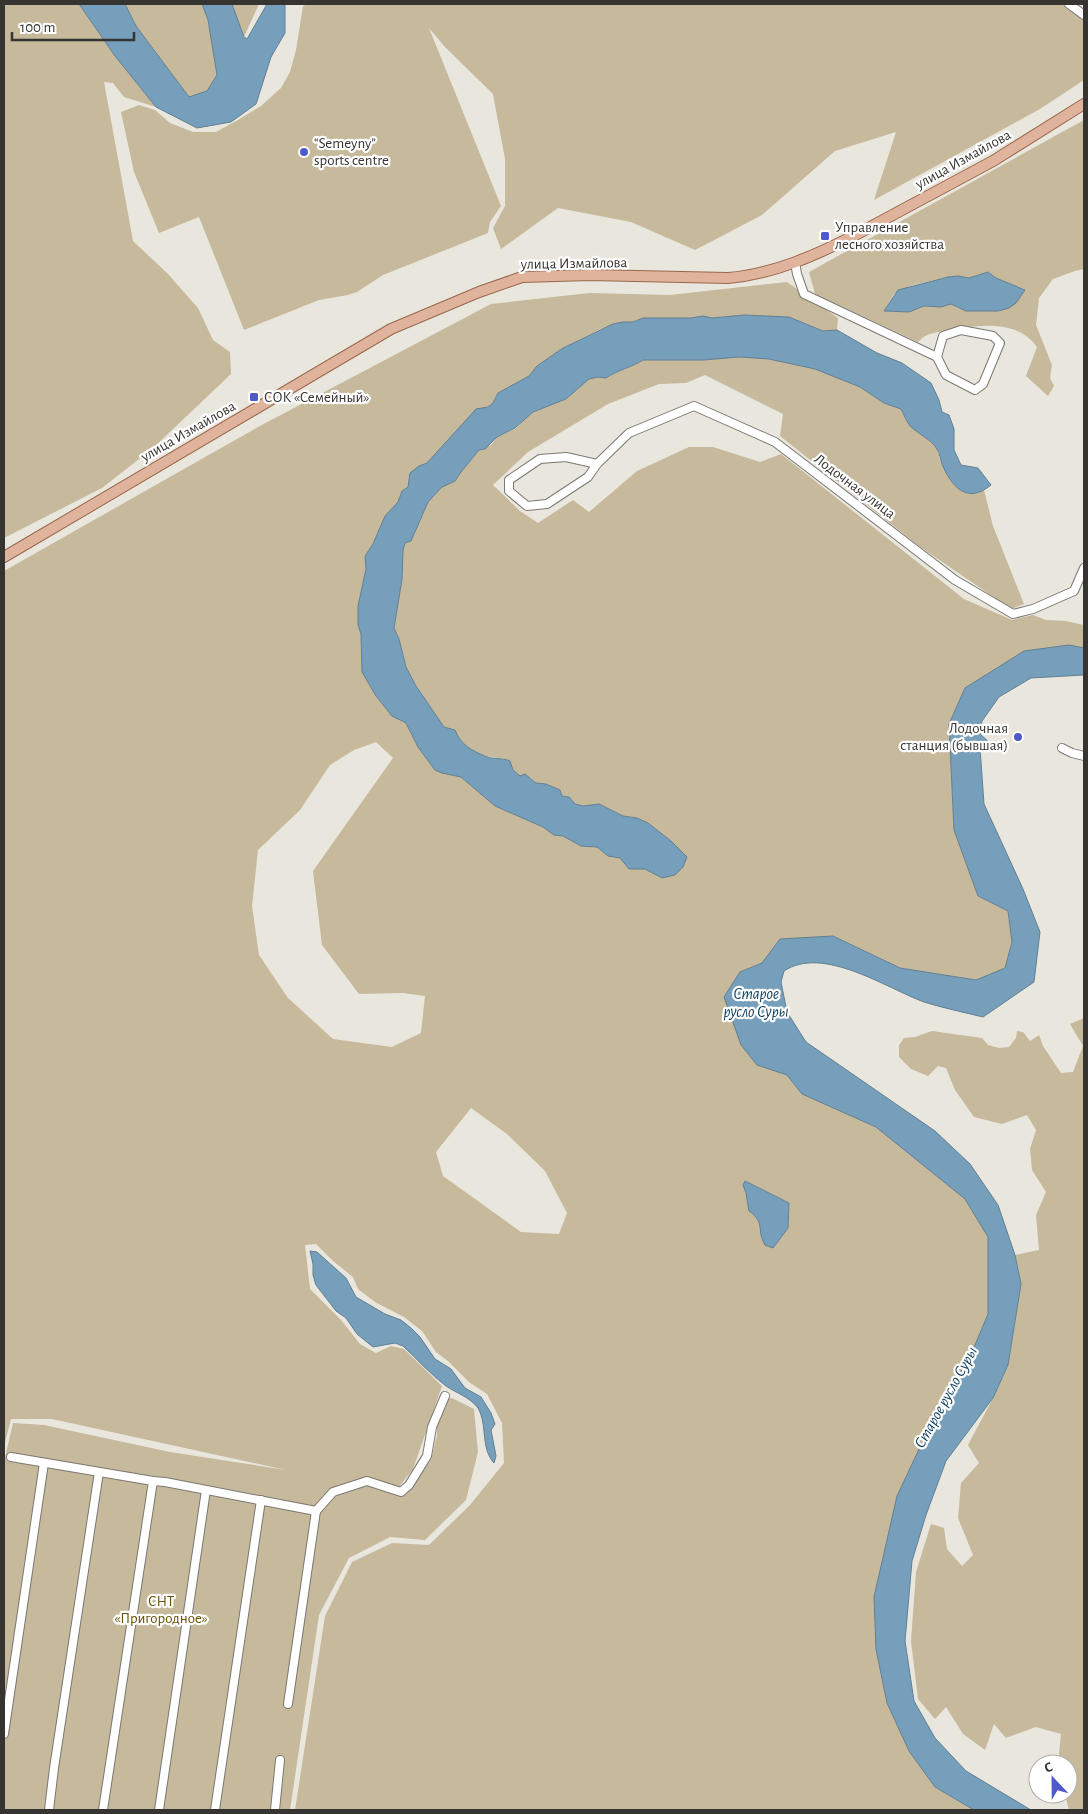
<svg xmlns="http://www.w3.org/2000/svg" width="1088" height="1814" font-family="'Alegreya Sans',sans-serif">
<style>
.green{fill:#c6b99c;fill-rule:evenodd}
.water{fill:#769fbc;stroke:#637f92}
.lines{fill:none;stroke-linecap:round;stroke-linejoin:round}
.minor-casing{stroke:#7b7871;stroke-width:10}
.major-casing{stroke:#98674c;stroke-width:12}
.minor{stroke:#fff;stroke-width:8}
.major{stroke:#e0b49c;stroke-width:10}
.poi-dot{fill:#5058ce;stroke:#fff;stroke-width:2}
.labels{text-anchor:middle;stroke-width:4.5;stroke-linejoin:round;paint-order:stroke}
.poi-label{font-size:15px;fill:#363431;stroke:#fff;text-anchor:start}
.street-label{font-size:15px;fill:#363431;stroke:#fff}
.park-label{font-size:15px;fill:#6a4f00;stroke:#fff}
.water-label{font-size:16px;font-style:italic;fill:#0b3f5d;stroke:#fff}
</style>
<rect width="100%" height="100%" fill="#e9e6dd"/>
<g class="green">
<path d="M 4,4 L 79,4 L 115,56 L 156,107 L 124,97 L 113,83 L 104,82 L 133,241 L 168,274 L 198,308 L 213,340 L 230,352 L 231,374 L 153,448 L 102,488 L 4,538 Z"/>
<path d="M 125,4 L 202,4 L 208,20 L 217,75 L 207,91 L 189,97 L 136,26 Z"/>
<path d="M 232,4 L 259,4 L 244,37 Z"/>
<path d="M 308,4 L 1063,4 L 1084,20 L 1084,80 L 1040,109 L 874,200 L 896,132 L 835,151 L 762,215 L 695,250 L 631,222 L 558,208 L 501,249 L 493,228 L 505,206 L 505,159 L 493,94 L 445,47 L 429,28 L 501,206 L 490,222 L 488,233 L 383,275 L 357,292 L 348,295 L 319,300 L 244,330 L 199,217 L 159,233 L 134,172 L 121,112 L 139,105 L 155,110 L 170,123 L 193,132 L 216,132 L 238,120 L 261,106 L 281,88 L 290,72 L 296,50 L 303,6 Z"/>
<path d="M 1084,120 L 1084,269 L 1075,271 L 1053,279 L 1039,298 L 1036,325 L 1052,365 L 1050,378 L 1054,386 L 1048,396 L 1026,376 L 1037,347 C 1018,319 978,325 949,330 C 936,333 927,332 918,342 L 815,294 L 809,272 ZM 988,272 L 996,278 L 1024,289 L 1016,303 L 998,311 L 966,311 L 951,304 L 941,307 L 924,306 L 917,309 L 900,312 L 884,311 L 894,294 L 913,285 L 948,277 L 958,276 L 969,278 Z"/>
<path d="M 787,282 L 838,318 L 837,330 L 824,331 L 789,317 L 769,316 L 744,315 L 712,318 L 703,316 L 691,318 L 643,318 L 633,322 L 623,322 L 601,329 L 563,348 L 537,366 L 529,376 L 498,393 L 493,403 L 488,407 L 476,410 L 427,463 L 419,466 L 408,487 L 402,491 L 398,502 L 385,516 L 373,544 L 365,556 L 366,569 L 360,597 L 358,625 L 361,634 L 362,672 L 399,720 L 406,723 L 418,747 L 435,770 L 461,777 L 495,806 L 543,827 L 554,835 L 563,836 L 581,846 L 597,847 C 604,854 611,858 620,858 L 629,869 L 645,869 L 662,877 L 687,857 L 671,841 L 648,823 L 637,818 L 623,816 L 599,804 L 583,806 L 575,804 L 569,797 L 562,796 L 560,790 L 546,784 L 536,783 L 531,778 L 520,777 L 503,758 C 483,758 463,749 455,730 L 444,727 L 416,686 L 406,667 L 399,639 L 394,628 L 402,579 L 403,550 L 405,542 L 411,541 L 428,502 L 442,487 L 455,481 L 461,472 L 479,450 L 491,445 L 497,437 L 515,429 L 533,412 L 566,399 L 589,379 L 598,377 L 606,378 C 618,370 632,368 643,360 L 704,360 L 739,357 L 769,359 L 815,369 L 860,387 L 901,409 L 905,417 L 938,449 L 940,461 L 967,493 L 984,490 L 993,526 L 1024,604 L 1011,609 L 919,546 L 780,436 L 783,414 L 705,375 L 686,383 L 659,384 L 608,404 L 528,452 L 493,485 L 520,511 L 538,523 L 573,500 L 589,512 L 637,471 L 689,447 L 713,447 L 760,462 L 781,454 L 964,599 L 1012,620 L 1033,615 L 1046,620 L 1066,621 L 1084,625 L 1084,648 L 1069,645 L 949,724 L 954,830 L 978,896 L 1008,911 L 1012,942 L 1005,968 L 976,980 L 900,968 L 833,936 L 740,972 L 757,1065 L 787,1075 L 802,1094 L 876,1126 L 965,1199 L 988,1237 L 988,1314 L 972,1352 L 877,1649 L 887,1703 L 909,1751 L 935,1787 L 974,1810 L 295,1810 L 325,1616 L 352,1562 L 392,1543 L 429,1545 L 470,1505 L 504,1463 L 502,1423 L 487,1394 L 469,1382 L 448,1361 L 436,1352 L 422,1331 L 404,1317 L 375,1302 L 358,1289 L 353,1277 L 333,1261 L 316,1244 L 305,1245 L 310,1289 L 341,1320 L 360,1344 L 376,1353 L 391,1346 L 404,1349 L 442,1386 L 413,1469 L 398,1488 L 368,1484 L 404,1495 L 412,1487 L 431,1460 L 437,1435 L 437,1419 L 445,1400 L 452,1398 L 474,1409 L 478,1452 L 466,1500 L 425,1540 L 390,1537 L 349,1558 L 319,1615 L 290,1810 L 4,1810 L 4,1462 L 13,1423 L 44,1425 L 170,1452 L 286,1470 L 52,1419 L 11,1419 L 4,1447 L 4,571 L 258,427 L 491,304 L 590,293 L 670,295 ZM 376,742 L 393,758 L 313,871 L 322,945 L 359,994 L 403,993 L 425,996 L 421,1033 L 392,1047 L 333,1039 L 288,998 L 259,955 L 252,906 L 258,850 L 300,810 L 330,765 L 354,750 ZM 471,1108 L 507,1134 L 545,1171 L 567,1213 L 559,1234 L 521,1232 L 443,1176 L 436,1152 ZM 745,1181 L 789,1203 L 788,1228 L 773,1247 L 757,1217 L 749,1211 L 746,1193 L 743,1185 Z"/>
<path d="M 1084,1018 L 1084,1810 L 1069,1810 L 1065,1794 L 1068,1794 L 1068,1764 L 1058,1764 L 1061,1734 L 1036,1727 L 1006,1738 L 994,1724 L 985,1750 L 963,1734 L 946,1707 L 935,1719 L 918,1699 L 911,1641 L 916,1572 L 931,1524 L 944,1528 L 947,1549 L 962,1566 L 973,1555 L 958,1518 L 961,1483 L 979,1463 L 968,1445 L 993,1398 L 1008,1366 L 1021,1284 L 1015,1255 L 1039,1250 L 1036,1215 L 1046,1192 L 1032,1170 L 1030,1149 L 1036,1130 L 1027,1115 L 1002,1124 L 974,1117 L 955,1090 L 946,1068 L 938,1066 L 928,1076 L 911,1069 L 899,1057 L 899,1045 L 904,1038 L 915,1037 L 932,1031 L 982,1038 L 988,1045 L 999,1048 L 1009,1047 L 1016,1038 L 1017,1031 L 1023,1032 L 1030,1041 L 1039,1035 L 1043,1046 L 1061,1073 L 1073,1072 L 1083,1046 L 1070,1024 Z"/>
</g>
<g class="water">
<path d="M 79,4 L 125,4 L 136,26 L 189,97 L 207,91 L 217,75 L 208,20 L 202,4 L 232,4 L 244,37 L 247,39 L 267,4 L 285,4 L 285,33 L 271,57 L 256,104 L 231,122 L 197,128 L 156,107 L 115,56 Z"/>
<path d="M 988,272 L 996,278 L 1025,290 L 1016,303 L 1009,308 L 998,311 L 966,311 L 951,304 L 941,307 L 924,306 L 909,312 L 884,311 L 898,290 L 948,277 L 958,276 L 969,278 Z"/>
<path d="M 744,315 L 789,317 L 823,331 L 837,330 L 877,353 L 902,363 L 931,383 L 939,400 L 942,412 L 949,415 L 954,429 L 954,450 L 961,465 L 978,468 L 991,485 C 967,505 951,486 942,464 C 940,459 940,453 937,449 C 931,439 918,434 910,426 C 906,421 904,414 901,409 L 884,403 L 860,387 L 815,369 L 769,359 L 739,357 L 704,360 L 643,360 C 632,367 618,370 606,378 L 598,377 L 589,379 L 566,399 L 533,412 L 515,428 L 497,437 L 485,449 L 479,450 L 461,472 L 455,481 L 442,487 L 428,502 L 411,541 L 405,543 L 403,550 L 402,579 L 394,628 L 399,639 L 406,667 L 416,686 L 444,727 L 455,730 C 460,744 472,751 485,756 C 493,760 501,757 510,761 L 513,770 L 520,776 L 525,774 L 536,783 L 546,784 L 560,790 L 562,796 L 569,797 L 575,804 L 583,806 L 599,804 L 623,816 L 637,818 L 648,823 L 671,841 L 687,857 L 683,867 L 675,875 L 662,878 L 645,869 L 629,869 L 620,858 L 608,856 L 597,847 L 581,846 L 563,836 L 554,835 L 543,827 L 495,806 L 461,777 L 442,773 L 435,770 L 418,747 L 406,723 L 392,716 L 376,696 L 362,672 L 361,634 L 358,625 L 358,606 L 366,569 L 365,556 L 373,544 L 385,516 L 398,502 L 402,491 L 408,487 L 410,473 L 419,466 L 427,463 L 476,409 L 488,407 L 493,403 L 498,393 L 529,376 L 537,366 L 563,348 L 613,324 L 623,322 L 633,322 L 643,318 L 691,318 L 703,316 L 712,318 Z"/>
<path d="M 1069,645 L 1084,648 L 1084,675 L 1031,678 L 999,697 L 982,721 L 980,734 L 990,743 L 980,748 L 984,804 L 1023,889 L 1040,932 L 1034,982 L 983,1017 C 963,1012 943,1008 924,1002 C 886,988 823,945 784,971 L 781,982 L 787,1012 L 806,1042 L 935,1131 L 970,1164 L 998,1205 L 1015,1255 L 1021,1284 L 1008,1365 L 993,1398 L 946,1461 L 926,1515 L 912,1561 L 905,1641 L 914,1701 L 935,1738 L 966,1771 L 1031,1810 L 974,1810 L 935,1787 L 909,1751 L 887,1703 L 876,1649 L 874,1597 L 897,1496 L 929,1428 L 972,1352 L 988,1314 L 988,1237 L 965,1199 L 876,1127 L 802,1094 L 787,1075 L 757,1065 L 741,1045 L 724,997 L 740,972 L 762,963 L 780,939 L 833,936 L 900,968 L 976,980 L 1005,968 L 1012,942 L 1008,911 L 978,896 L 954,830 L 949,724 L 965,688 L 1024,651 Z"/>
<path d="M 745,1181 L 789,1203 L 788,1228 L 773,1248 L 765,1245 C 756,1230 766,1223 749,1211 L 746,1193 L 743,1185 Z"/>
<path d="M 310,1251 L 317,1252 L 346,1278 L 356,1297 L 385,1314 L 401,1320 L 411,1328 L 420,1337 L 435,1359 L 451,1369 L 465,1388 L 481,1397 L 491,1413 L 495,1424 L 491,1430 L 496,1456 L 494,1463 C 480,1447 488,1426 478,1408 C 470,1397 456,1393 446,1386 C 430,1374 417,1359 403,1346 L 395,1343 L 373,1347 L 357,1334 L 346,1318 L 336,1311 L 316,1285 L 313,1275 L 313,1264 Z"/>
</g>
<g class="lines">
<g class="minor-casing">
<g id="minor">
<path d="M 1069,4 L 1084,15"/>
<path d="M 795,262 L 797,274 L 804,294 L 937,357 L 946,375 L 975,390 L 983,384 L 1000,343 L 993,336 L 961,330 L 943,336 L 937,357"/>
<path d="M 597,464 L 566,457 L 540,459 L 509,480 L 509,491 L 527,506 L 547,504 L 588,477 L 597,464 L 629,433 L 694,406 L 775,442 L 955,580 L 1013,614 L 1033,609 L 1074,591 L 1084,568"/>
<path d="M 1062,748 L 1072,753 L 1084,756"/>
<path d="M 11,1457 L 153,1481 L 165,1482 L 316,1511 L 333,1492 L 367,1481 L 401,1492 L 409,1485 L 427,1456 L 432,1427 L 445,1396"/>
<path d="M 288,1704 L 316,1511"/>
<path d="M 4,1734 L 44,1463"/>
<path d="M 49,1810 L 54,1768 L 99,1472"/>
<path d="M 103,1810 L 153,1481"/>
<path d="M 159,1810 L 206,1490"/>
<path d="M 215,1810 L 261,1500"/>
<path d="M 275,1810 L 280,1760"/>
</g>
</g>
<g class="major-casing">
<path id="major" d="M 4,557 L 391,329 L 479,292 L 522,277 L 590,275 L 728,278 C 775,274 819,254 861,232 L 993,161 L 1084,104"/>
</g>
<use href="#minor" class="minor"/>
<use href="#major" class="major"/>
</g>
<g class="poi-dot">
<circle cx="304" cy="152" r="5"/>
<rect x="820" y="231" width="10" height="10" rx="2.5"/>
<rect x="249" y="392" width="10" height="10" rx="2.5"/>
<circle cx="1018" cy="737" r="5"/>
</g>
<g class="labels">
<g class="poi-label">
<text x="314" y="148">“Semeyny”<tspan x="314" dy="17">sports centre</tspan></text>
<text x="835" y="232">Управление<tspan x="835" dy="17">лесного хозяйства</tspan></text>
<text x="264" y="402">СОК «Семейный»</text>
<text x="1008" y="733" text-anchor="end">Лодочная<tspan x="1008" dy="17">станция (бывшая)</tspan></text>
</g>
<g class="street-label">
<text transform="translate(963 159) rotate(-29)" y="5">улица Измайлова</text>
<text transform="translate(574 263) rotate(-1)" y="5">улица Измайлова</text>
<text transform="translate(188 431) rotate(-30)" y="5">улица Измайлова</text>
<text transform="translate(855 486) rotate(37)" y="5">Лодочная улица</text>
</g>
<g class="park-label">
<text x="161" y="1606">СНТ<tspan x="161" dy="17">«Пригородное»</tspan></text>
</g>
<g class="water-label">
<text x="756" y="999">Старое<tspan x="756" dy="18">русло Суры</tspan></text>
<text transform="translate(945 1397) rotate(-61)" y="6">Старое русло Суры</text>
</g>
</g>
<rect width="1088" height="1814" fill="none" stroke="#363431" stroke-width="10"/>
<g transform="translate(1053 1779) rotate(338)"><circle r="24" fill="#ffffff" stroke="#afaead"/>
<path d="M0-4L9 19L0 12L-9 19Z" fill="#5058ce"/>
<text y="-8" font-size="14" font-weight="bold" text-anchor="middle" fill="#363431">С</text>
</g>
<path d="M12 32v8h122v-8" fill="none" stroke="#363431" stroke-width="2.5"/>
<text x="20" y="32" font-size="15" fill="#363431" stroke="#ffffff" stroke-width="4" paint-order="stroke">100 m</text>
</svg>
